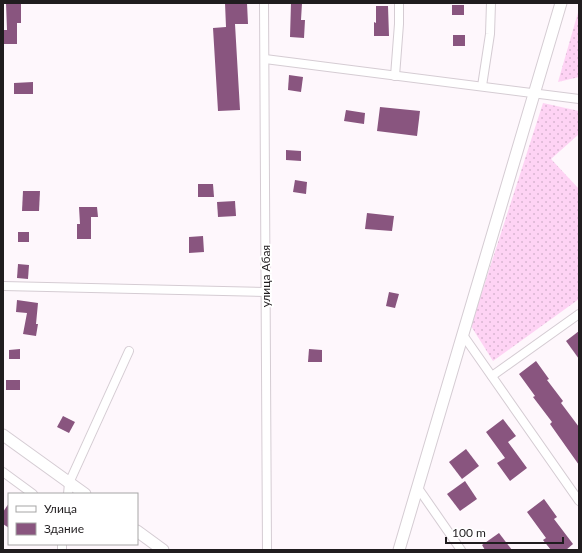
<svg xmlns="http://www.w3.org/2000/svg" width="582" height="553" font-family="Lato,sans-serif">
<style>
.grass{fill:url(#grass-dots)}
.building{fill:#89557f}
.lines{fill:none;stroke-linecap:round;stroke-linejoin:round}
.street-casing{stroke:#d5ccd3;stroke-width:10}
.secondary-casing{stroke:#d5ccd3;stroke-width:13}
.street{stroke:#fff;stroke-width:8}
.secondary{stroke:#fff;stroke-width:11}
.labels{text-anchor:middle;stroke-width:4;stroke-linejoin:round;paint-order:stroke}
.street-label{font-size:12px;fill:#201d1f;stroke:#fff}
</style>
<defs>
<pattern id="grass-dots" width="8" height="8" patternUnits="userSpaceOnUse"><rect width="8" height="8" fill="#fed3f4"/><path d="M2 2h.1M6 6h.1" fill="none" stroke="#d9b5d1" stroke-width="1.8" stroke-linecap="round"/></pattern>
</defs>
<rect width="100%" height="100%" fill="#fef7fc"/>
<g class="grass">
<path d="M 579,9 L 579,77 L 558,82 Z"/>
<path d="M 543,103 L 579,111 L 579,134 L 551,159 L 579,189 L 579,299 L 493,361 L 471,326 Z"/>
</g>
<g class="building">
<path d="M 6,3 L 21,3 L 21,23 L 17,23 L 17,44 L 4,44 L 4,30 L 7,30 Z"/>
<path d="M 225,3 L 247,3 L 248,24 L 235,24 L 240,110 L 218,111 L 213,28 L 226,27 Z"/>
<path d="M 291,3 L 302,3 L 301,20 L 305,20 L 304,38 L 290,37 Z"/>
<rect x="452" y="5" width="12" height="10"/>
<path d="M 376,6 L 388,6 L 389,36 L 374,36 L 374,22 L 376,23 Z"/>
<rect x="453" y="35" width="12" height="11"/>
<path d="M 289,75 L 303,77 L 301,92 L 288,90 Z"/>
<path d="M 33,82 L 33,94 L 14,94 L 14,83 Z"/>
<path d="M 380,107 L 420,111 L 417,136 L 377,131 Z"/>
<path d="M 346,110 L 365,113 L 364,124 L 344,121 Z"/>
<path d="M 286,150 L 301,151 L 301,161 L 286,160 Z"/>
<path d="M 295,180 L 307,182 L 306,194 L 293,192 Z"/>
<path d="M 198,184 L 213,184 L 214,197 L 198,197 Z"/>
<path d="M 23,191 L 40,191 L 39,211 L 22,211 Z"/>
<path d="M 235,201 L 236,216 L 218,217 L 217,202 Z"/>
<path d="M 79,207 L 97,207 L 98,217 L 91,217 L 91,239 L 77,239 L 77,224 L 80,224 Z"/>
<path d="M 367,213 L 394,216 L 392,231 L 365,229 Z"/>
<rect x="18" y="232" width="11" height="10"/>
<path d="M 203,236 L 204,252 L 189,253 L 189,237 Z"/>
<path d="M 18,264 L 29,265 L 28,279 L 17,278 Z"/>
<path d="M 389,292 L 399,294 L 395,308 L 386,306 Z"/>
<path d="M 17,300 L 38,303 L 36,324 L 38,324 L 36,336 L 23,334 L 27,313 L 16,312 Z"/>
<path d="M 579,331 L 579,359 L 566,341 Z"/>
<path d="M 20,349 L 20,359 L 9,359 L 9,350 Z"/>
<path d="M 309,349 L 322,350 L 322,362 L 308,362 Z"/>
<path d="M 536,361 L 549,379 L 547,380 L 563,401 L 561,403 L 579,427 L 579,465 L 550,424 L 552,422 L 533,397 L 535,396 L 519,374 Z"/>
<rect x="6" y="380" width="14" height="10"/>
<path d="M 63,416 L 75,422 L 69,433 L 57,427 Z"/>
<path d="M 503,419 L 516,436 L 508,442 L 527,468 L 510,481 L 497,463 L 505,458 L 486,432 Z"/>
<path d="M 466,449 L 479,466 L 462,479 L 449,462 Z"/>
<path d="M 465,481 L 477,499 L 460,511 L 447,494 Z"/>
<path d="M 544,499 L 557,517 L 554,519 L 573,544 L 566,550 L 551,550 L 543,540 L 546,538 L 527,512 Z"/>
<path d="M 9,503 L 9,528 L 3,524 L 3,512 Z"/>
<path d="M 499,533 L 512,550 L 485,550 L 482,545 Z"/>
</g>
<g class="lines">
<g class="street-casing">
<g id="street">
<path d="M 264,3 L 267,550"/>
<path d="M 265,59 L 579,99"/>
<path d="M 395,76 L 399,24 L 399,3"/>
<path d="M 482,86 L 490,34 L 491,3"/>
<path d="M 3,286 L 266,292"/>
<path d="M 463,335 L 579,501"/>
<path d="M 492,376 L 579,314"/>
<path d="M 3,472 L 33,494"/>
<path d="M 418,488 L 461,550"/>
<path d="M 68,494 L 69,483 L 129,351"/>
<path d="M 62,550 L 62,544"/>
</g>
</g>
<g class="secondary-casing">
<g id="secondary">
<path d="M 3,435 L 85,494"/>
<path d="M 137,531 L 163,550"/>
<path d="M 399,550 L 561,3"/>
</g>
</g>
<use href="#street" class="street"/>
<use href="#secondary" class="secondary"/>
</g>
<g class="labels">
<g class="street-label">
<text transform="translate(266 276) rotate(-90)" y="4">улица Абая</text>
</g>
</g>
<rect width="582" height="553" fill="none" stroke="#201d1f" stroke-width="8"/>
<rect x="8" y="493" width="130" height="52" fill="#ffffff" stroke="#a6a5a5"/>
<rect x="16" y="506" width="20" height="6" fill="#ffffff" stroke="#a6a5a5"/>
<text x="44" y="513" font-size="12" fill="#201d1f">Улица</text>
<rect x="16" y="523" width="20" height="12" fill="#89557f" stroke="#a6a5a5"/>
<text x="44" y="533" font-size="12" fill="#201d1f">Здание</text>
<path d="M446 537v6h117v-6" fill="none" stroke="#201d1f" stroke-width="2"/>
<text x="452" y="537" font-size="12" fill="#201d1f" stroke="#ffffff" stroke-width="3" paint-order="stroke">100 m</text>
</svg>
